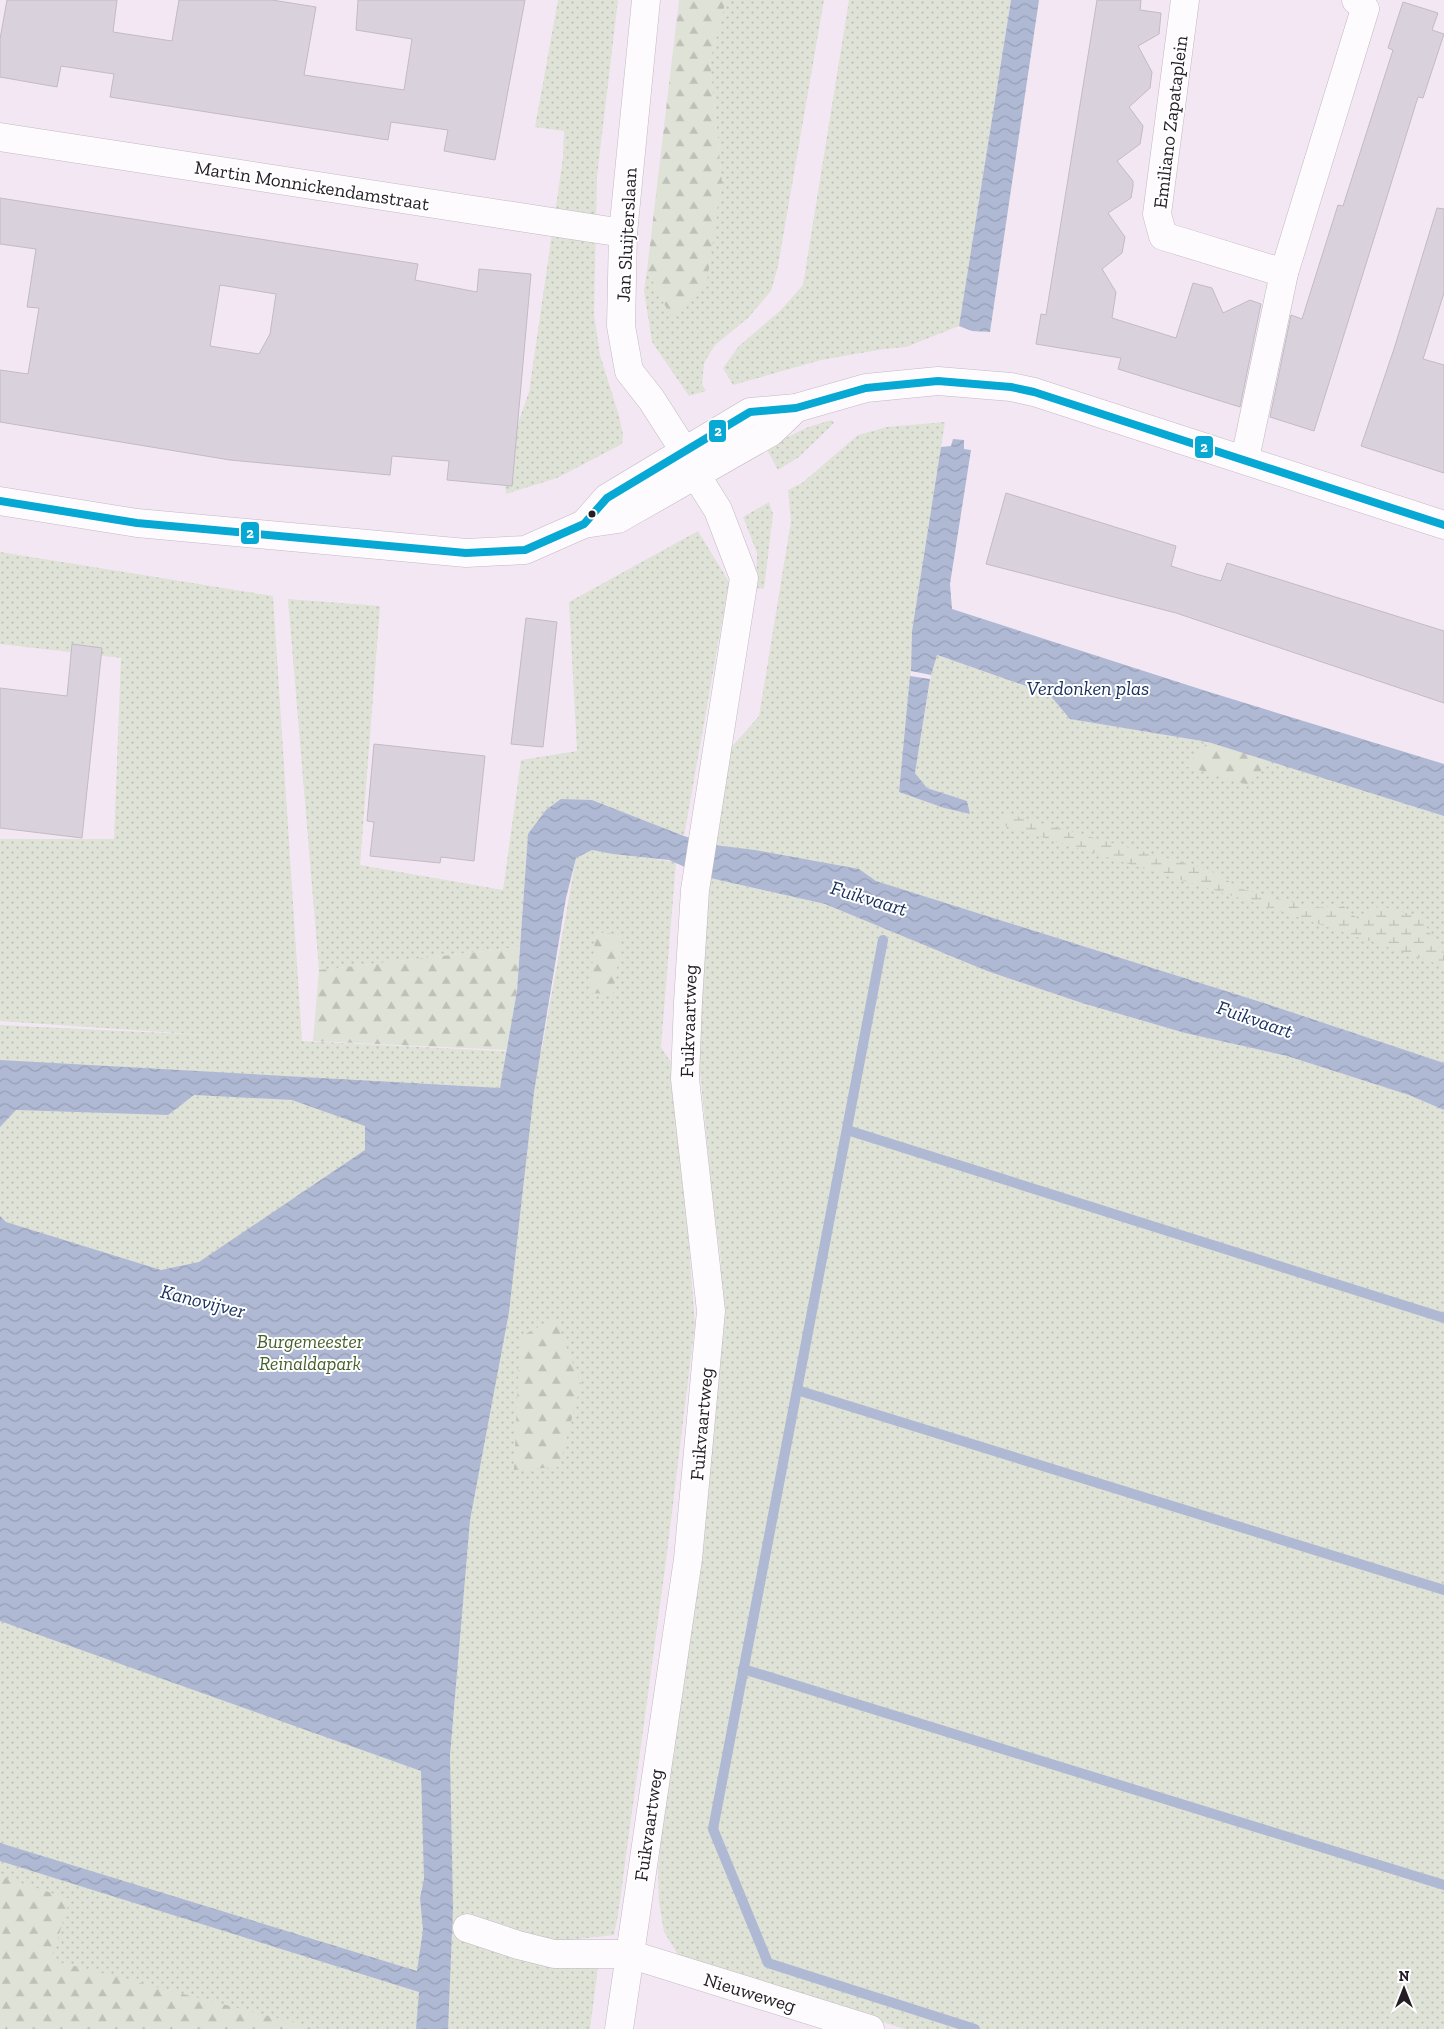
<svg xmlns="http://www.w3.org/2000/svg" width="1444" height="2029" font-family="'Zilla Slab',serif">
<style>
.green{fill:url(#green-dots)}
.forest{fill:url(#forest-firs)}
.wetland{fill:url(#wetland-marsh)}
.water{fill:url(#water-waves)}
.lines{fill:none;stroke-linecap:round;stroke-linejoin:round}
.stream{stroke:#afb9d4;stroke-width:10}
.building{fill:#d9d1dc;stroke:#c2bac5;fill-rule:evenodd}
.street-casing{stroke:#c2b9c2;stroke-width:29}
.secondary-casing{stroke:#c2b9c2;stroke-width:29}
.street{stroke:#fdfbfd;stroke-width:28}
.secondary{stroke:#fdfbfd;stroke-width:28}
.bus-1-casing{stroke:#fff;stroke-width:11}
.bus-1{stroke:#07a9d4;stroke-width:8}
.bus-dot{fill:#251d26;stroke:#fff;stroke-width:2}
.labels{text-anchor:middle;stroke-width:4;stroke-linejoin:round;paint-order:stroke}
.street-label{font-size:19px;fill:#251d26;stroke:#fff}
.park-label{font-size:19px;font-style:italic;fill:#465f2a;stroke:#fff}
.water-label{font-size:20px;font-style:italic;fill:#1c3360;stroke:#fff}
.line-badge{stroke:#fff;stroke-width:2}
.badge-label{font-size:14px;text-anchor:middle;font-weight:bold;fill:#fff}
</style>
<defs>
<pattern id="green-dots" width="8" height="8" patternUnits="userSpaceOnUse" patternTransform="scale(1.25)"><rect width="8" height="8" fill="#dfe2d7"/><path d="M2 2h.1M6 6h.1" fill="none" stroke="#bfc1b8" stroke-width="1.8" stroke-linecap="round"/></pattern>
<pattern id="forest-firs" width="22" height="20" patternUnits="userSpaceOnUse" patternTransform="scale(1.25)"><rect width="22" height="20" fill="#dfe2d7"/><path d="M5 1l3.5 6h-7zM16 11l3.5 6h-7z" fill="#bfc1b8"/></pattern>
<pattern id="wetland-marsh" width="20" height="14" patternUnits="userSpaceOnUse" patternTransform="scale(1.25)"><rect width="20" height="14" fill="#dfe2d7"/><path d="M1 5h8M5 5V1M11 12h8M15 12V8" fill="none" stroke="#bfc1b8"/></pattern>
<pattern id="water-waves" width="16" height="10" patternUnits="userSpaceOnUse" patternTransform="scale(1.25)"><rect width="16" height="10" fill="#afb9d4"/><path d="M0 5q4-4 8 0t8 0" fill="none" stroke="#969fb6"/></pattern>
</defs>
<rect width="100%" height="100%" fill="#f3e7f4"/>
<g class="green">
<path d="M 558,0 L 618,0 L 597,176 L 594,314 L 600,355 L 619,416 L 623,435 L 622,444 L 557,478 L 506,494 L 503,465 L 529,392 L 563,158 L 564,131 L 535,127 Z"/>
<path d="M 726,0 L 824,0 L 778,266 L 771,291 L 748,318 L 715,345 L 704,363 L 702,384 L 706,391 L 689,396 L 652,342 L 644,291 L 647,270 L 672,318 L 718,206 L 722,182 L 710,61 Z"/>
<path d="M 849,0 L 1011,0 L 959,326 L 906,347 L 884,349 L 821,360 L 733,385 L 723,368 L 739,346 L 781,310 L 803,285 Z"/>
<path d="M 831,420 L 834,423 L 799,457 L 778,470 L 766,448 L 806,428 Z"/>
<path d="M 945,422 L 912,631 L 911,671 L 899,792 L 944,808 L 970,814 L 967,801 L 927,788 L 915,773 L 931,675 L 936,655 L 1049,694 L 1071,719 L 1208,742 L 1187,767 L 1270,761 L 1444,816 L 1444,1063 L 1264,1003 L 876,881 L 859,869 L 714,845 L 730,749 L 759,716 L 791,521 L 788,490 L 802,483 L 858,435 L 887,427 Z"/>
<path d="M 769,502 L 773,514 L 764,589 L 756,588 L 757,553 L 743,517 Z"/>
<path d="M 698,531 L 729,582 L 684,836 L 592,800 L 528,834 L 520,947 L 319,970 L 288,599 L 380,606 L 360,865 L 503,890 L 521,760 L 577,751 L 569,602 Z"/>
<path d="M 0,552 L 273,596 L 302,1041 L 541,1053 L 576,858 L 592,850 L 676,862 L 661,1047 L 675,1068 L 695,1324 L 666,1561 L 618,1915 L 614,1935 L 560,1941 L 528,1937 L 524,1960 L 598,1967 L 590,2029 L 0,2029 L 0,1025 L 206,1035 L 0,1021 L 0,839 L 114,839 L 121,658 L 0,644 Z"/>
<path d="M 710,878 L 825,904 L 987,971 L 1082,1003 L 1185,1033 L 1287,1056 L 1409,1095 L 1444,1110 L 1444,2029 L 905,2029 L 682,1961 L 664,1932 L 659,1902 L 658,1871 L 674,1693 L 720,1333 L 721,1263 L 712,1192 L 697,1042 Z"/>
</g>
<g class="forest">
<path d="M 679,0 L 726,0 L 710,61 L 722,182 L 707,281 L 672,319 L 647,270 Z"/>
<path d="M 1208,742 L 1270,761 L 1248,785 L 1186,766 Z"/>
<path d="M 596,932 L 622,935 L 613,994 L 589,993 Z"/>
<path d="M 520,947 L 517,991 L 507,1050 L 313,1041 L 319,970 Z"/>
<path d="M 555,1318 L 581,1384 L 559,1467 L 514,1470 L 520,1337 Z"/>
<path d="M 0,1876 L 70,1899 L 51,1960 L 319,2029 L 0,2029 Z"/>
</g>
<path class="wetland" d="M 1004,813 L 1209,870 L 1242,889 L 1314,908 L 1343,906 L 1358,919 L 1380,906 L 1421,917 L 1441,952 L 1444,953 L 1444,966 L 1262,905 L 1000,824 Z"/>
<g class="water">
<path d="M 1011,0 L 1039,0 L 990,332 L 972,331 L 959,326 Z"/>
<path d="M 953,439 L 964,440 L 964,449 L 971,450 L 950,584 L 952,609 L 1206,691 L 1444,764 L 1444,816 L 1208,742 L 1070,719 L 1049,694 L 937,655 L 931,675 L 911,671 L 912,631 L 941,447 L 951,446 Z"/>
<path d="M 910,676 L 930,679 L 915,773 L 927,788 L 967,801 L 970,814 L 944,808 L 899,792 Z"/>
<path d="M 561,799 L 592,800 L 684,836 L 714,845 L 755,850 L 859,869 L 876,881 L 1264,1003 L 1444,1063 L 1444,1110 L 1409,1095 L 1287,1056 L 1185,1033 L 1082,1003 L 987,971 L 825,904 L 710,878 L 669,860 L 613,854 L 592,850 L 576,858 L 566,898 L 534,1092 L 509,1312 L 470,1520 L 450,1755 L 453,1908 L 448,2029 L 416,2029 L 419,1992 L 0,1861 L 0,1843 L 417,1971 L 423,1930 L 420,1898 L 424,1879 L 421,1771 L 0,1621 L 0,1216 L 6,1222 L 161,1270 L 199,1262 L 365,1150 L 365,1126 L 292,1100 L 194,1095 L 168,1115 L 16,1110 L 0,1127 L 0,1060 L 500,1088 L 517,991 L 528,834 L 546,810 Z"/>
</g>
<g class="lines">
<g class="stream">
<path d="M 883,940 L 713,1829 L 768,1963 L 975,2029"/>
<path d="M 847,1130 L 1444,1318"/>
<path d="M 797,1390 L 1444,1590"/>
<path d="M 743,1669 L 1444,1885"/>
</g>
</g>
<g class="building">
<path d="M 7,0 L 117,0 L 113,32 L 172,41 L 179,0 L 272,0 L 316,7 L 304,75 L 404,90 L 412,39 L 356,30 L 358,0 L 525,0 L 495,160 L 444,151 L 448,130 L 391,122 L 388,140 L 110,97 L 114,74 L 61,66 L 57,87 L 0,77 L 0,39 Z"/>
<path d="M 1097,0 L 1141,0 L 1140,10 L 1161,13 L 1159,34 L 1138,46 L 1152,72 L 1150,88 L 1129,107 L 1143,126 L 1140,144 L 1117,161 L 1133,181 L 1133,186 L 1131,198 L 1108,213 L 1125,237 L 1122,253 L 1102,269 L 1116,292 L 1112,318 L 1176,338 L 1193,283 L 1212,288 L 1223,313 L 1250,300 L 1261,304 L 1240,407 L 1118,369 L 1121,358 L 1036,344 L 1041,314 L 1046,315 Z"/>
<path d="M 1403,2 L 1438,13 L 1432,30 L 1444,34 L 1423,98 L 1418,97 L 1314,431 L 1270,417 L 1291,315 L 1302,319 L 1338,205 L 1343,206 L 1393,50 L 1388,48 Z"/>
<path d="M 0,198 L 418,264 L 415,280 L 477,292 L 479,269 L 531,274 L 512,486 L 447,480 L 449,461 L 392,456 L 390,475 L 230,460 L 0,422 L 0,370 L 28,374 L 39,308 L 27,307 L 36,249 L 0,244 ZM 220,285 L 276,294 L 270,334 L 259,354 L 210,346 Z"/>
<path d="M 1437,208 L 1444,209 L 1444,293 L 1423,359 L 1444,365 L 1444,473 L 1361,446 L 1394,349 Z"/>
<path d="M 1006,493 L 1176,546 L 1171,566 L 1196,574 L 1221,581 L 1227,563 L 1444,631 L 1444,703 L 1176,613 L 986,564 Z"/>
<path d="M 526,618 L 557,622 L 543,747 L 511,744 Z"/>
<path d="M 72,644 L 102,648 L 82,838 L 0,828 L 0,688 L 67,696 Z"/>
<path d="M 374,744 L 485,756 L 474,861 L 441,857 L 440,863 L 370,856 L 374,822 L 367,821 Z"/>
</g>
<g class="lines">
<g class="street-casing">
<g id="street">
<path d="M 646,0 L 623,233 L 621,326 L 629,371 L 651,399 L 685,452"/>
<path d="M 1185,0 L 1157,214 L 1163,236 L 1284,273 L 1365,9 L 1356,0"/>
<path d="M 0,137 L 623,233"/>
<path d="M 1245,459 L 1284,273"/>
<path d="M 467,1928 L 518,1945 L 554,1954 L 629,1954 L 870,2029"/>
<path d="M 619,2029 L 688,1559 L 711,1311 L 685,1079 L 688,1002 L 695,890 L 744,578 L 718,510 L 696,475"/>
</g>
</g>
<g class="secondary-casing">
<g id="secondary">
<path d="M 0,501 L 137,523 L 466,553 L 525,550 L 584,524 L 618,519 L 771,432 L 796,408"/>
<path d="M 584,524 L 607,498 L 750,412 L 796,408 L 866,388 L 938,381 L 1011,387 L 1034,392 L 1444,525"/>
</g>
</g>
<use href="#street" class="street"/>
<use href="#secondary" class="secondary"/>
<g class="bus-1-casing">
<path id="bus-1" d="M 0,501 L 137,523 L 466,553 L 525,550 L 584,524 L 607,498 L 750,412 L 796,408 L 866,388 L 938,381 L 1011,387 L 1034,392 L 1444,525"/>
</g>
<use href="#bus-1" class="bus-1"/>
</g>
<circle class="bus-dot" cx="592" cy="514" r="4.5"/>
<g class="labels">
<g class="street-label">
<text transform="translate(1170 122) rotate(-83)" y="7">Emiliano Zapataplein</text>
<text transform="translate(312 185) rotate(9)" y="7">Martin Monnickendamstraat</text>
<text transform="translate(626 235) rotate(-87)" y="7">Jan Sluijterslaan</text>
<text transform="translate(688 1021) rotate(-88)" y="7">Fuikvaartweg</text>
<text transform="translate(701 1424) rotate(-85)" y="7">Fuikvaartweg</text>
<text transform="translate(648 1825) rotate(-82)" y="7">Fuikvaartweg</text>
<text transform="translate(750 1992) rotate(17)" y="7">Nieuweweg</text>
</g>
<g class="park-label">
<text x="310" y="1348">Burgemeester<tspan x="310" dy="22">Reinaldapark</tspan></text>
</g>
<g class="water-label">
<text x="1088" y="695">Verdonken plas</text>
<text transform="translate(869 898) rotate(17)" y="7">Fuikvaart</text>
<text transform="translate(1255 1019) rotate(19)" y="7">Fuikvaart</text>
<text transform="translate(203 1301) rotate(14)" y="7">Kanovijver</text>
</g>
</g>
<g class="line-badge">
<rect x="708" y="419" width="19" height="24" rx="5" fill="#07a9d4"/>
<rect x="1194" y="435" width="20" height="24" rx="5" fill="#07a9d4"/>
<rect x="240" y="521" width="20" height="24" rx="5" fill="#07a9d4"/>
</g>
<g class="badge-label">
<text x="718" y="436">2</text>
<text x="1204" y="452">2</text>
<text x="250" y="538">2</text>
</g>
<g transform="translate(1404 1989)" stroke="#ffffff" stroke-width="4" paint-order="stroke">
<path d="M0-4L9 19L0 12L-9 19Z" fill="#251d26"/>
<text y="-8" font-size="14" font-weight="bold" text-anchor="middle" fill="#251d26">N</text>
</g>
</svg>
